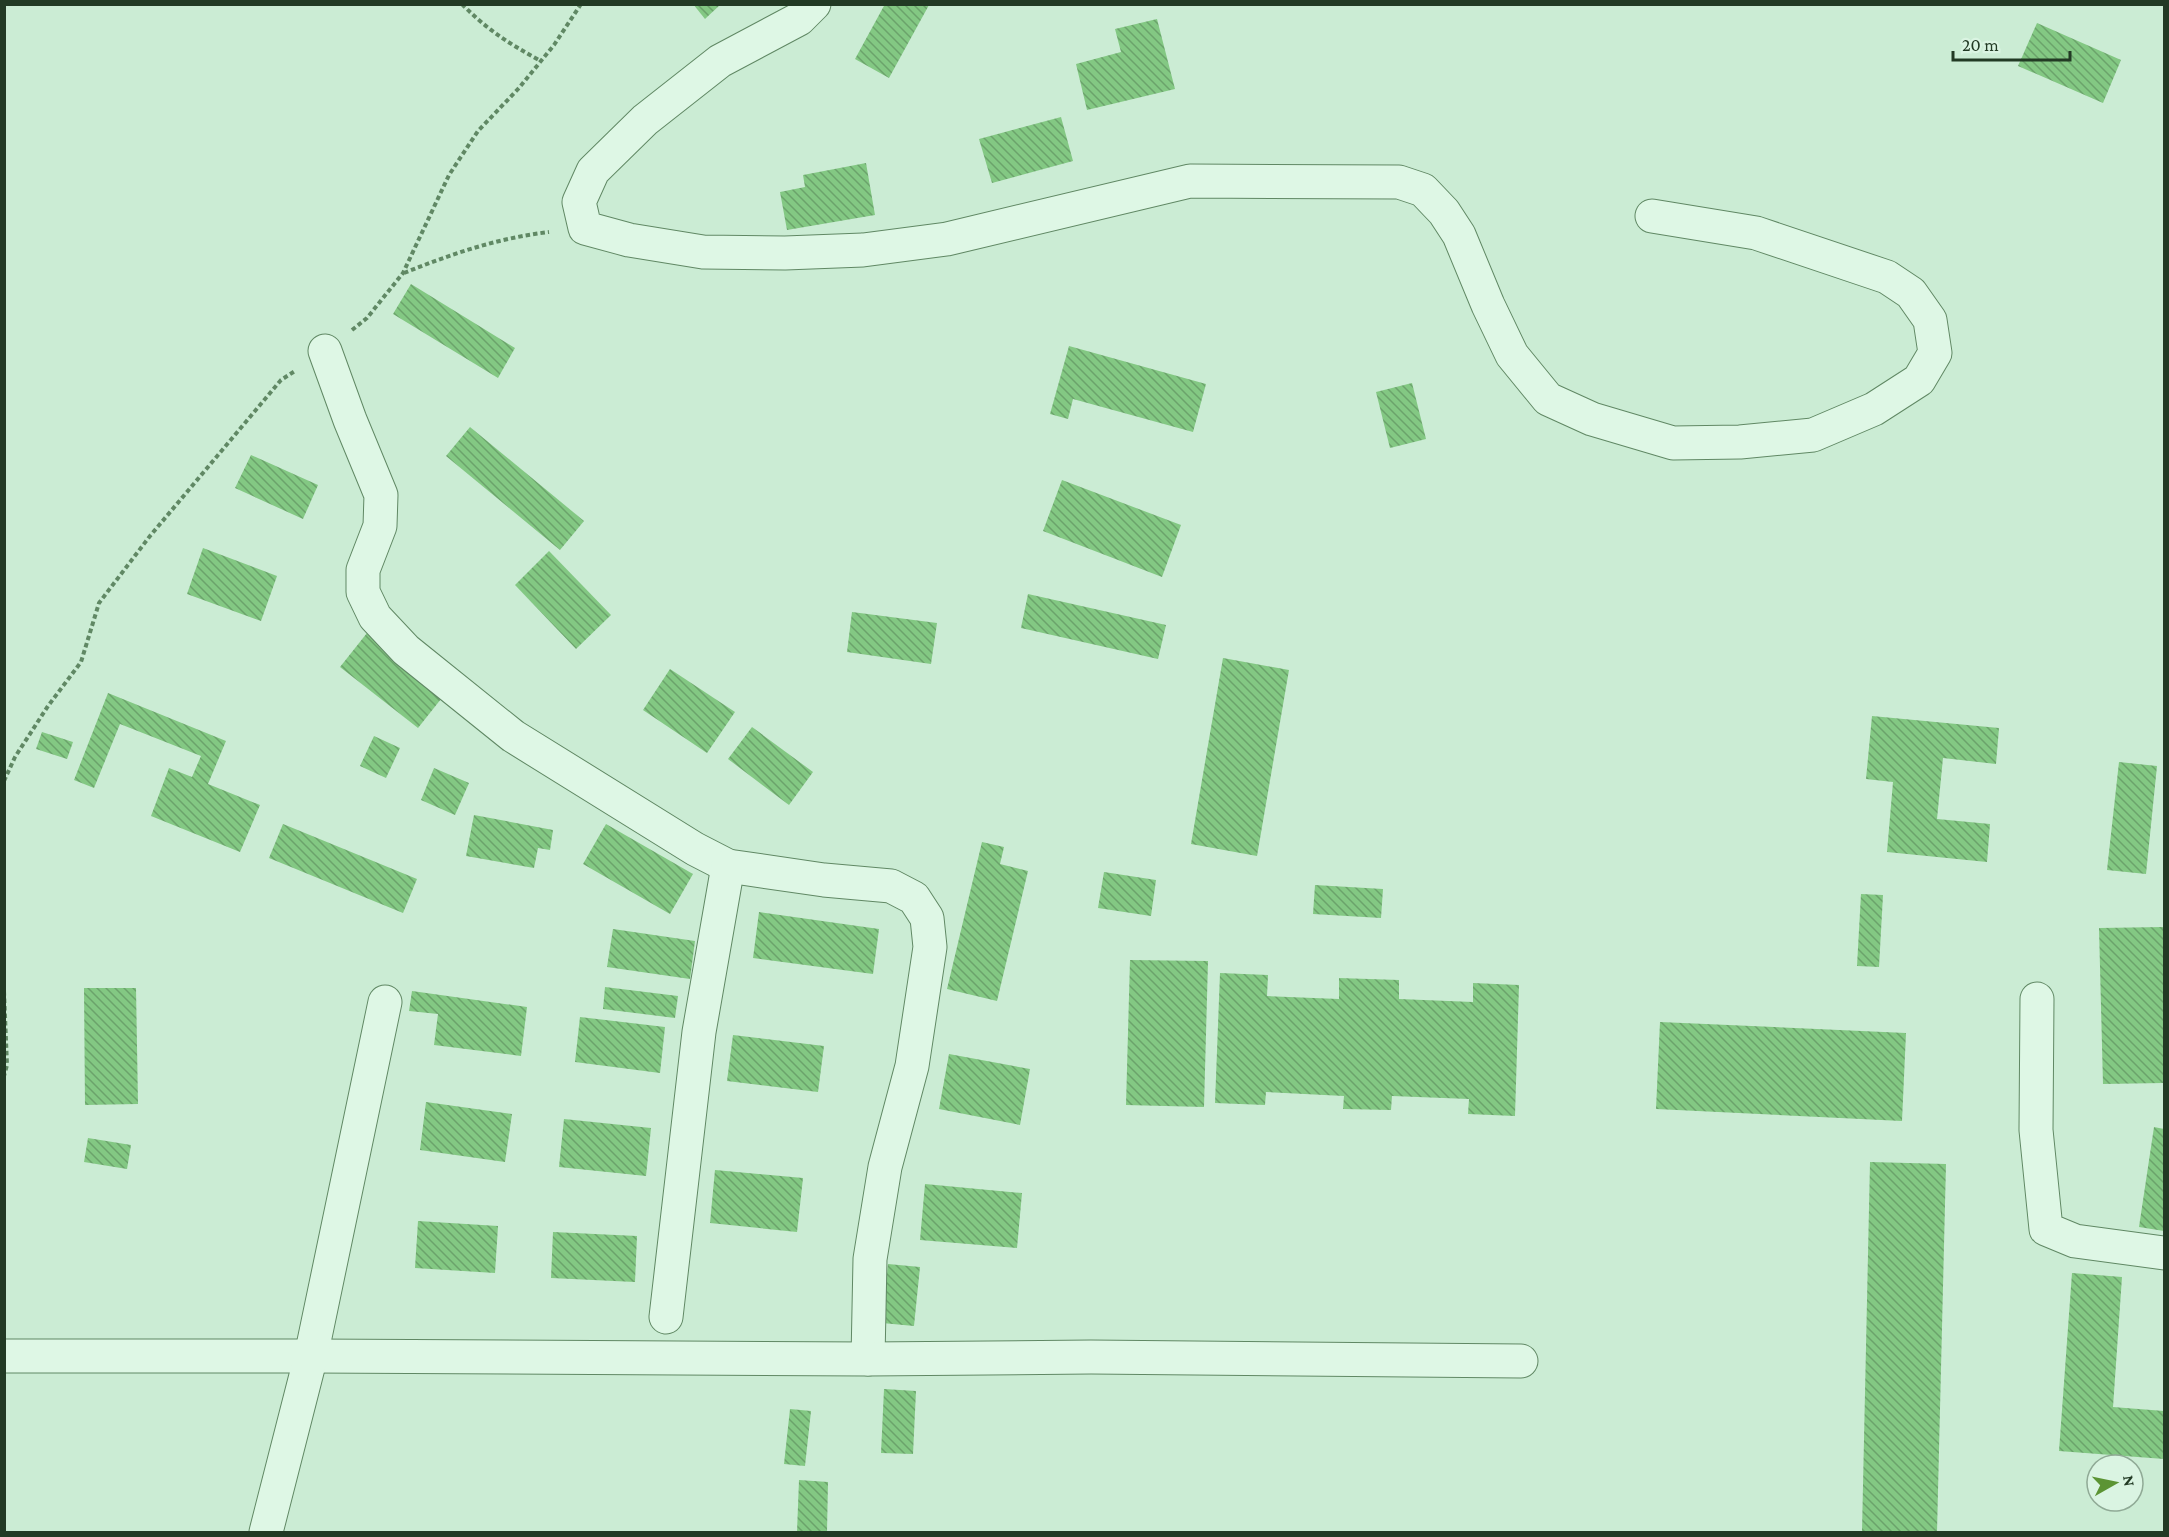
<svg xmlns="http://www.w3.org/2000/svg" width="2169" height="1537" font-family="'Crimson Pro',serif">
<style>
.building{fill:url(#building-back-hatch)}
.lines{fill:none;stroke-linecap:round;stroke-linejoin:round}
.minor-casing{stroke:#608864;stroke-width:35}
.path{stroke:#608864;stroke-width:4;stroke-dasharray:4.5 3;stroke-linecap:butt}
.minor{stroke:#def7e5;stroke-width:33}
</style>
<defs>
<pattern id="building-back-hatch" width="6" height="6" patternUnits="userSpaceOnUse" patternTransform="scale(1.5)"><rect width="6" height="6" fill="#83c883"/><path d="M-1 5l2 2M0 0l6 6M5-1l2 2" fill="none" stroke="#6ba36b"/></pattern>
</defs>
<rect width="100%" height="100%" fill="#cbecd4"/>
<g class="building">
<path d="M 693,4 L 721,4 L 705,19 Z"/>
<path d="M 885,4 L 929,5 L 889,78 L 855,59 Z"/>
<path d="M 1157,19 L 1175,89 L 1087,110 L 1076,64 L 1121,52 L 1115,29 Z"/>
<path d="M 2037,23 L 2121,60 L 2103,103 L 2018,66 Z"/>
<path d="M 1061,117 L 1073,161 L 992,183 L 979,139 Z"/>
<path d="M 866,163 L 875,215 L 787,230 L 780,192 L 805,187 L 803,175 Z"/>
<path d="M 411,284 L 515,348 L 498,378 L 393,314 Z"/>
<path d="M 1069,346 L 1206,384 L 1193,432 L 1073,399 L 1068,419 L 1050,414 Z"/>
<path d="M 1412,383 L 1426,439 L 1390,448 L 1376,392 Z"/>
<path d="M 470,427 L 584,521 L 560,550 L 446,456 Z"/>
<path d="M 251,455 L 318,485 L 303,519 L 235,488 Z"/>
<path d="M 1062,480 L 1181,525 L 1162,577 L 1043,531 Z"/>
<path d="M 203,548 L 277,576 L 261,621 L 187,594 Z"/>
<path d="M 549,551 L 611,615 L 576,649 L 515,585 Z"/>
<path d="M 1028,594 L 1166,625 L 1158,659 L 1021,628 Z"/>
<path d="M 852,612 L 937,623 L 931,664 L 847,652 Z"/>
<path d="M 367,633 L 445,694 L 418,728 L 340,667 Z"/>
<path d="M 1223,658 L 1289,670 L 1257,856 L 1191,844 Z"/>
<path d="M 670,669 L 735,712 L 707,753 L 643,710 Z"/>
<path d="M 108,693 L 226,741 L 208,784 L 260,805 L 240,852 L 151,816 L 169,768 L 192,777 L 201,756 L 120,724 L 94,788 L 74,780 Z"/>
<path d="M 1872,716 L 1999,728 L 1996,764 L 1943,758 L 1937,819 L 1990,824 L 1987,862 L 1887,852 L 1893,782 L 1866,779 Z"/>
<path d="M 752,727 L 813,772 L 789,805 L 728,759 Z"/>
<path d="M 42,732 L 73,742 L 67,759 L 36,749 Z"/>
<path d="M 374,736 L 400,748 L 386,778 L 360,766 Z"/>
<path d="M 2119,762 L 2157,766 L 2146,874 L 2107,870 Z"/>
<path d="M 434,768 L 469,783 L 455,815 L 421,800 Z"/>
<path d="M 474,815 L 553,830 L 550,850 L 538,848 L 534,868 L 466,856 Z"/>
<path d="M 283,824 L 417,879 L 403,913 L 269,858 Z"/>
<path d="M 606,824 L 693,874 L 670,914 L 583,864 Z"/>
<path d="M 982,842 L 1004,847 L 1000,864 L 1028,871 L 997,1001 L 947,989 Z"/>
<path d="M 1104,872 L 1156,880 L 1151,916 L 1098,908 Z"/>
<path d="M 1315,885 L 1383,889 L 1381,918 L 1313,914 Z"/>
<path d="M 1861,894 L 1883,895 L 1879,967 L 1857,966 Z"/>
<path d="M 759,912 L 879,929 L 873,974 L 753,958 Z"/>
<path d="M 2164,927 L 2164,1083 L 2103,1084 L 2099,928 Z"/>
<path d="M 613,929 L 695,941 L 690,979 L 607,967 Z"/>
<path d="M 1130,960 L 1208,961 L 1204,1107 L 1126,1105 Z"/>
<path d="M 1220,973 L 1268,975 L 1267,996 L 1339,999 L 1339,978 L 1399,980 L 1399,999 L 1473,1002 L 1473,983 L 1519,985 L 1515,1116 L 1468,1114 L 1469,1099 L 1392,1096 L 1391,1110 L 1343,1109 L 1344,1096 L 1266,1092 L 1265,1105 L 1215,1103 Z"/>
<path d="M 605,987 L 678,996 L 675,1018 L 603,1009 Z"/>
<path d="M 84,988 L 136,988 L 138,1104 L 85,1105 Z"/>
<path d="M 412,991 L 527,1007 L 521,1056 L 434,1045 L 438,1014 L 409,1011 Z"/>
<path d="M 580,1017 L 665,1027 L 660,1073 L 575,1062 Z"/>
<path d="M 1660,1022 L 1906,1033 L 1902,1121 L 1656,1109 Z"/>
<path d="M 733,1035 L 824,1046 L 818,1092 L 727,1081 Z"/>
<path d="M 949,1054 L 1030,1069 L 1020,1125 L 939,1109 Z"/>
<path d="M 426,1102 L 512,1114 L 505,1162 L 420,1150 Z"/>
<path d="M 564,1119 L 651,1128 L 646,1176 L 559,1167 Z"/>
<path d="M 2154,1127 L 2164,1129 L 2164,1231 L 2139,1227 Z"/>
<path d="M 88,1138 L 131,1145 L 127,1169 L 84,1162 Z"/>
<path d="M 1870,1162 L 1946,1164 L 1937,1532 L 1862,1532 Z"/>
<path d="M 715,1170 L 803,1178 L 797,1232 L 710,1223 Z"/>
<path d="M 925,1184 L 1022,1193 L 1017,1248 L 920,1240 Z"/>
<path d="M 418,1221 L 498,1226 L 495,1273 L 415,1268 Z"/>
<path d="M 553,1232 L 637,1236 L 635,1282 L 551,1278 Z"/>
<path d="M 888,1264 L 920,1267 L 914,1326 L 882,1323 Z"/>
<path d="M 2072,1273 L 2122,1277 L 2113,1407 L 2164,1411 L 2164,1459 L 2059,1451 Z"/>
<path d="M 884,1389 L 916,1391 L 913,1454 L 881,1453 Z"/>
<path d="M 790,1409 L 811,1411 L 805,1466 L 784,1464 Z"/>
<path d="M 799,1480 L 828,1482 L 827,1532 L 797,1532 Z"/>
</g>
<g class="lines">
<g class="minor-casing">
<g id="minor">
<path d="M 814,4 L 799,19 L 720,61 L 645,120 L 593,171 L 579,202 L 585,228 L 629,240 L 703,252 L 785,253 L 863,250 L 947,239 L 1190,181 L 1399,182 L 1423,190 L 1444,212 L 1459,235 L 1488,305 L 1512,355 L 1548,399 L 1592,419 L 1673,443 L 1740,442 L 1813,435 L 1874,409 L 1919,380 L 1935,353 L 1930,320 L 1911,293 L 1887,277 L 1756,233 L 1652,216"/>
<path d="M 325,351 L 350,420 L 381,495 L 380,526 L 363,570 L 363,592 L 375,617 L 406,650 L 513,736 L 695,849 L 728,866 L 824,880 L 891,886 L 914,898 L 927,918 L 930,947 L 912,1066 L 885,1167 L 870,1259 L 868,1359"/>
<path d="M 2037,999 L 2036,1130 L 2046,1229 L 2075,1241 L 2164,1253"/>
<path d="M 666,1317 L 699,1032 L 728,866"/>
<path d="M 4,1356 L 311,1356 L 868,1359 L 1091,1357 L 1521,1361"/>
<path d="M 266,1532 L 311,1356 L 385,1002"/>
</g>
</g>
<g class="path">
<path d="M 462,4 C 486,29 511,45 541,61"/>
<path d="M 404,273 C 451,254 498,238 549,232"/>
<path d="M 352,330 L 367,318 L 403,273 L 449,175 L 478,131 L 519,88 L 554,45 L 581,4"/>
<path d="M 4,781 L 15,757 L 48,706 L 81,662 L 99,603 L 150,536 L 281,380 L 295,371"/>
<path d="M 4,991 L 7,1065 L 4,1076"/>
</g>
<use href="#minor" class="minor"/>
</g>
<rect width="2169" height="1537" fill="none" stroke="#223a24" stroke-width="12"/>
<g transform="translate(2115 1483) rotate(81)"><circle r="28" fill="#daf4e2" stroke="#90aa96" stroke-width="1.5"/>
<path d="M0-4.5L10 22L0 15L-10 22Z" fill="#5c9434"/>
<text y="-9" font-size="16" font-weight="bold" text-anchor="middle" fill="#223a24">N</text>
</g>
<path d="M1953 51v9h117v-9" fill="none" stroke="#223a24" stroke-width="3"/>
<text x="1962" y="51" font-size="18" fill="#223a24" stroke="#daf4e2" stroke-width="4.5" paint-order="stroke">20 m</text>
</svg>
